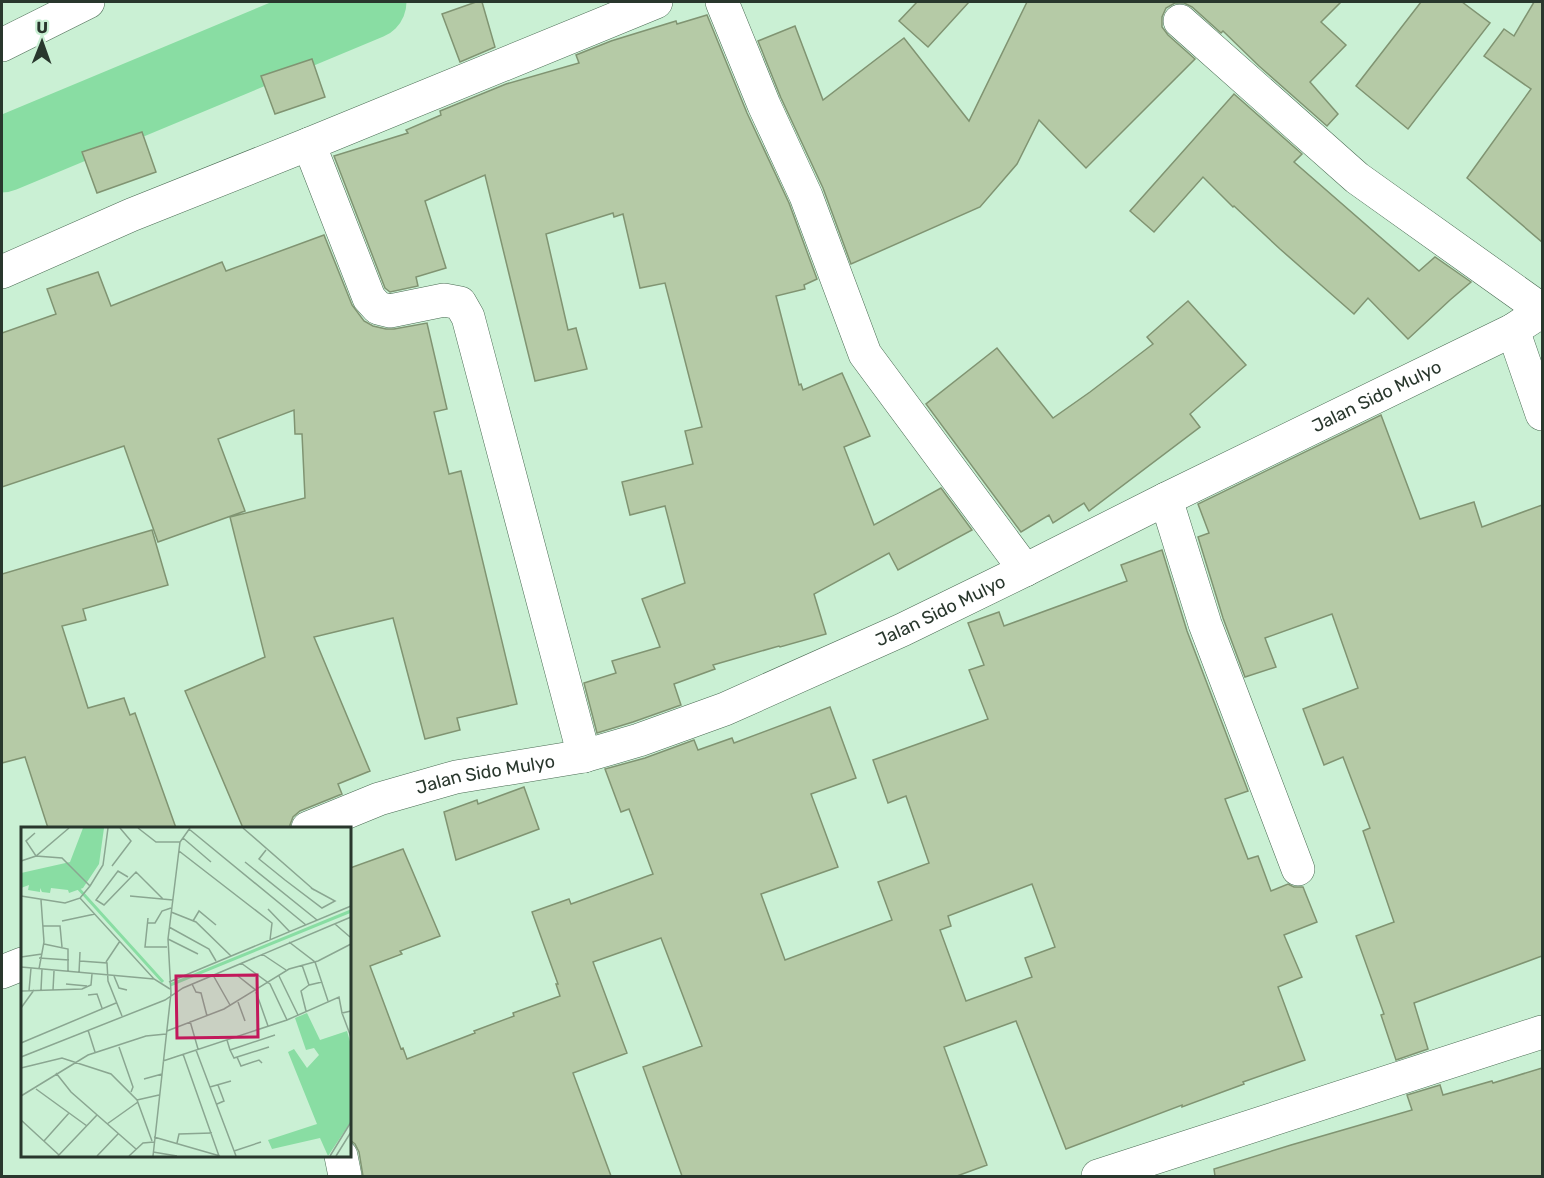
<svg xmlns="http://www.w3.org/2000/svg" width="1544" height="1178" font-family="Rubik,sans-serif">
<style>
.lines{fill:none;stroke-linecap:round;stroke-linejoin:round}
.river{stroke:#89dda3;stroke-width:75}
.building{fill:#b5caa6;stroke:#809472;stroke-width:1.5;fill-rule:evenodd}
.minor-casing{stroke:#496a52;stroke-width:34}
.tertiary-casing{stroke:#496a52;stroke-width:34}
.minor{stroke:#fff;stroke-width:33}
.tertiary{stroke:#fff;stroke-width:33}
.labels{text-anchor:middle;stroke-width:4.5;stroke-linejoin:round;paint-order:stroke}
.street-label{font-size:18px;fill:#29372d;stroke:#caf0d4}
.inset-river{fill:none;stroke:#89dda3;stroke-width:3}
.inset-road{fill:none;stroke:#8aa691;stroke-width:1.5}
.view{fill:#c2185b;fill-opacity:0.15;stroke:#c2185b;stroke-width:3}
.inset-edge{fill:none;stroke:#29372d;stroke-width:3}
</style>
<rect width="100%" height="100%" fill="#caf0d4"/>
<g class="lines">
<path class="river" d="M 2,155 L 369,2"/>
</g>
<g class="building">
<path d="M 476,2 L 482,2 L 495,47 L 460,62 L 442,14 Z"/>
<path d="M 917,2 L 969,2 L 928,47 L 899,21 Z"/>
<path d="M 1027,2 L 1341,2 L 1321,22 L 1346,45 L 1310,82 L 1338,114 L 1327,126 L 1259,66 L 1223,31 L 1221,33 L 1192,7 L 1184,3 L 1175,3 L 1166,8 L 1162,17 L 1162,27 L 1168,35 L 1195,59 L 1086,168 L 1039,120 L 1017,164 L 980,207 L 851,264 L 823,188 L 781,98 L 758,41 L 795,26 L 823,100 L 904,38 L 969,121 Z"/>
<path d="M 1421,2 L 1462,2 L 1490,23 L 1408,129 L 1356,86 Z"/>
<path d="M 1534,2 L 1542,2 L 1542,242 L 1467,178 L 1531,89 L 1484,56 L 1504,29 L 1514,36 Z"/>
<path d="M 707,15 L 747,113 L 789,203 L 817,279 L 804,285 L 805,289 L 776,296 L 799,385 L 801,384 L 803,390 L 842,373 L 870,436 L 844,447 L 874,525 L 941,488 L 972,530 L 898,570 L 889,553 L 814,594 L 826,634 L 780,647 L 779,646 L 713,665 L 715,669 L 674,684 L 681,705 L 633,722 L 597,733 L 584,683 L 616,673 L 612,661 L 660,647 L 642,599 L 685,583 L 665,506 L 630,515 L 622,482 L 693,464 L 685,431 L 702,427 L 665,283 L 640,288 L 623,214 L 614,217 L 613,213 L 546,234 L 568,330 L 576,328 L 587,369 L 535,381 L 485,175 L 425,201 L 446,268 L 416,277 L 418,286 L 390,292 L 385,288 L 334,156 L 408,133 L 406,130 L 441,115 L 440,111 L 506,84 L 579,63 L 576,55 L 611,41 L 676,21 L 677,24 Z"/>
<path d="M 312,59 L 325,97 L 275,114 L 261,76 Z"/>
<path d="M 1234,94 L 1302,154 L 1294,162 L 1419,271 L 1435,257 L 1471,282 L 1450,300 L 1408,339 L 1368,298 L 1354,314 L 1280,249 L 1234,206 L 1233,207 L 1203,177 L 1154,232 L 1130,211 Z"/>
<path d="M 142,132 L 156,172 L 97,193 L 82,152 Z"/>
<path d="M 324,235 L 352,305 L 364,321 L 373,326 L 386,329 L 394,329 L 427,323 L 447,409 L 434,412 L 449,474 L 461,471 L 517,704 L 457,718 L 460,730 L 425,739 L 393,618 L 314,637 L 370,771 L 338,784 L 342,794 L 300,811 L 293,817 L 290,825 L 290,828 L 243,828 L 185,691 L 265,657 L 230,517 L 305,498 L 302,434 L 295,434 L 294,410 L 218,439 L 245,511 L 158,542 L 124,446 L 2,487 L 2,333 L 56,314 L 47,289 L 98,272 L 111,306 L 222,262 L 226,271 Z"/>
<path d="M 1188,301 L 1246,365 L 1190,414 L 1200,427 L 1089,511 L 1084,503 L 1053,523 L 1049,515 L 1021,532 L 926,404 L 997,348 L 1053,418 L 1090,392 L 1153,344 L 1147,337 Z"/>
<path d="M 1381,415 L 1420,519 L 1474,502 L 1482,527 L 1542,505 L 1542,956 L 1414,1003 L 1428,1049 L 1396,1060 L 1381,1015 L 1384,1014 L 1356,936 L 1394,922 L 1363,831 L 1370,828 L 1343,757 L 1324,765 L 1303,709 L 1358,688 L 1332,614 L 1265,638 L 1276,667 L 1245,677 L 1223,618 L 1198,537 L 1209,533 L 1198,504 Z"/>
<path d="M 152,530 L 168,585 L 83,609 L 86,620 L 62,626 L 88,708 L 124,698 L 130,715 L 135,713 L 176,828 L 48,828 L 25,757 L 2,763 L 2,574 Z"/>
<path d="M 1162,550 L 1187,631 L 1248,791 L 1225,799 L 1248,859 L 1258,856 L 1271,891 L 1288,884 L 1294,887 L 1303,887 L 1317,922 L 1284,935 L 1302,977 L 1278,987 L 1305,1060 L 1243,1082 L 1244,1084 L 1182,1107 L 1182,1105 L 1066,1149 L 1016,1021 L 944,1047 L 987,1165 L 957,1176 L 682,1176 L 643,1067 L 702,1046 L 661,938 L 593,962 L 627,1053 L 573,1073 L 611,1176 L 363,1176 L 359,1152 L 355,1144 L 350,1140 L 350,868 L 403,849 L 440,936 L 400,951 L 402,954 L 370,966 L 401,1049 L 403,1048 L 407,1059 L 475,1033 L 474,1031 L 514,1016 L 513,1013 L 560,996 L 556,984 L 558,984 L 532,912 L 569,899 L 571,904 L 653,874 L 629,809 L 621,812 L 605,769 L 645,758 L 694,740 L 698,750 L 732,738 L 734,743 L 830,707 L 856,778 L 811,794 L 838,867 L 761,894 L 785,960 L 892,920 L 878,882 L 929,863 L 906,796 L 888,803 L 873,760 L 988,719 L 969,670 L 984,665 L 968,623 L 999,612 L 1004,626 L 1127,581 L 1121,565 ZM 1032,884 L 1055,947 L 1025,958 L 1032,977 L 966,1001 L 940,930 L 951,926 L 948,916 Z"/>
<path d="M 524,787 L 539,829 L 456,860 L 444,812 L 477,800 L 478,804 Z"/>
<path d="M 1542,1068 L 1542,1176 L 1215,1176 L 1214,1169 L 1291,1145 L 1412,1110 L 1407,1095 L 1440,1085 L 1443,1095 L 1492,1081 L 1493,1083 Z"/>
</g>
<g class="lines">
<g class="minor-casing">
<g id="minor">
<path d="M 722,2 L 764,105 L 806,196 L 865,354 L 1025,570"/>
<path d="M 1180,21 L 1357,178 L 1542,310"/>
<path d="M 2,45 L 88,2"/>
<path d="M 309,144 L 369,298 L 378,308 L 390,311 L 444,300 L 460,303 L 468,317 L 584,756"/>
<path d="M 1513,330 L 1542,414"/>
<path d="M 1166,499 L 1205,624 L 1298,869"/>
<path id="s1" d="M 308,828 L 379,799 L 456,777 L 584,756 L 639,740 L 725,709 L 902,630 L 1025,570 L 1166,499 L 1513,330 L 1542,311"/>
<path d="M 2,972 L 22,964"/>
<path d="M 341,1156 L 345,1176"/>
<path d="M 1098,1176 L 1542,1032"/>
</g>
</g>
<g class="tertiary-casing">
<path id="tertiary" d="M 2,272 L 131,215 L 309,144 L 656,2"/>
</g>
<use href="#minor" class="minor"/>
<use href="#tertiary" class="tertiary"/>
</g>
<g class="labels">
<g class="street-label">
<text dy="6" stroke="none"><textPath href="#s1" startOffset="1158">Jalan Sido Mulyo</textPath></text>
<text dy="6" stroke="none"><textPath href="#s1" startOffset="672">Jalan Sido Mulyo</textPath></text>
<text dy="6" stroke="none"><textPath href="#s1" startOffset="186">Jalan Sido Mulyo</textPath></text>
</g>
</g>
<g transform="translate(21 827)">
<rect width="330" height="330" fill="#caf0d4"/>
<path d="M 62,1 L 83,1 L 78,37 L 62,61 L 48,66 L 47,63 L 30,61 L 29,66 L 21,65 L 19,61 L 19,65 L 7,63 L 8,58 L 0,61 L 0,46 L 49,35 ZM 286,186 L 299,213 L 326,204 L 330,218 L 329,296 L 307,329 L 299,311 L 251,322 L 247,313 L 296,297 L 267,225 L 273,222 L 286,241 L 298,228 L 293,221 L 285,223 L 274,191 Z" fill="#89dda3"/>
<path class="inset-river" d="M 57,61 L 142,155M 149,158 L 330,84"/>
<path class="inset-road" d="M 117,1 L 135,15 L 159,15M 222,1 L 293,63M 168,2 L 285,98M 14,6 L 5,14 L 15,29 L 41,31 L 69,59 L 59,71M 162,11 L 190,35M 245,23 L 238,32 L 264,53 L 301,81 L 314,74 L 290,61M 158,24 L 251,96 L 249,113M 0,34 L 15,29 L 48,1M 224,35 L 296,93M 91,39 L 110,14 L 99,1M 107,50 L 97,44 L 75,73 L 83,78 L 115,45 L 142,72M 69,59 L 82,38 L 87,1M 0,69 L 44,76 L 59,71 L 133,152 L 149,162M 109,69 L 152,73M 247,82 L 269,105M 150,85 L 175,95 L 210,129M 127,91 L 124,120 L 146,120M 41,94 L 74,87M 172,94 L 178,84 L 195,98M 126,96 L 134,96 L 141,84 L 150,81M 314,97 L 329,110M 22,99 L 39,99 L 41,120M 148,100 L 188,122 L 195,134M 147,112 L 177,127M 268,115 L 294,135 L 307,174M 23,117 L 47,122 L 47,145M 241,127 L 265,143M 0,130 L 21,127M 18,131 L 48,133M 59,134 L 86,136 L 87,154 L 101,189M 85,135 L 99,114M 220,136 L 249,157 L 266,193M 281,138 L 288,158 L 301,155M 0,140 L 133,152M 18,142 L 23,115 L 20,73M 58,146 L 59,125M 192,148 L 209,178M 93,149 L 98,161 L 106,163M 217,149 L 236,164M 258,149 L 277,188M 148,155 L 330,79M 45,157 L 66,159M 171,157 L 175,165 L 180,166 L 186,189M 20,163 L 21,142M 32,163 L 33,144M 0,164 L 61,162 L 70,158 L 71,147M 8,164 L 10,141M 235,165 L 247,199M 67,168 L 76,167 L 81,181M 217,175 L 224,194M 0,181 L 13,163M 285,184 L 280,164 L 288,158M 321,186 L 330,210M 169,194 L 177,222M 67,203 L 74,225M 146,204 L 203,182 L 268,142 L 297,134 L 330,117M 206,213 L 209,223 L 254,208M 0,216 L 95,176M 98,220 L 112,260 L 110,265M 175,223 L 215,329M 209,223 L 213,231 L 248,220M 162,227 L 198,329M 0,230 L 144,173 L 162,161 L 330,90M 216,230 L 220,239 L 238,233 L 241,236M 142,234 L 266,193 L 318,170 L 321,186 L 330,184M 0,241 L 41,231 L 90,247 L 116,273 L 131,314M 35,246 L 50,265 L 115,322M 123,252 L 141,247M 189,260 L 210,254M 15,262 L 66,299M 0,269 L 67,228 L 125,209 L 145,207M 116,273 L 138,268M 196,277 L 203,274 L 197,258M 0,293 L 38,328M 86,297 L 117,275M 133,310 L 199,329M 23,314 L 48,286M 156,316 L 158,307 L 191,306M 213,324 L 240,315M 132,325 L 156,329M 37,329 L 76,288M 76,329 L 97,307M 108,329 L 122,316 L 133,315M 132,329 L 150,166 L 147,112 L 159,15 L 169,1M 309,329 L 330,295M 315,329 L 330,305"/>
<path class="view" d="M 236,148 L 237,210 L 156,211 L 155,149 Z"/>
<rect width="330" height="330" class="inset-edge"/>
</g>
<rect width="1544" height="1178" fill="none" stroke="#29372d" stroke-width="6"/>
<g transform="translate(42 42) rotate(1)" stroke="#caf0d4" stroke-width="4.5" paint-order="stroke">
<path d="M0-4.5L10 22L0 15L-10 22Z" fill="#29372d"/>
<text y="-9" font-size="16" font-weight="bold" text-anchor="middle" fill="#29372d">U</text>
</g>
</svg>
